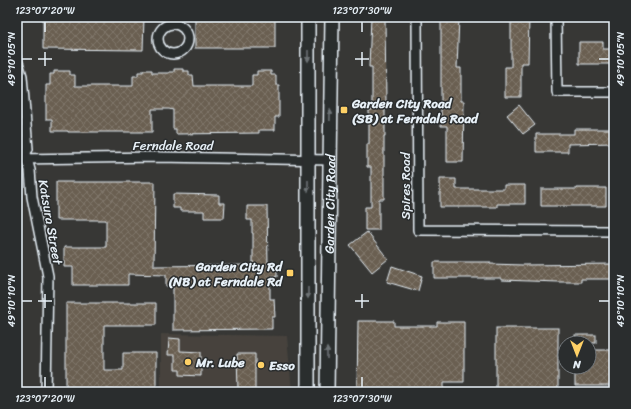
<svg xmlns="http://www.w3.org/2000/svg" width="631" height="409" font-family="Sriracha,sans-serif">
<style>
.built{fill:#46433d}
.park{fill:#60674d;stroke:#a4aca2}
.building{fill:url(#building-cross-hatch);stroke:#e8f1f8}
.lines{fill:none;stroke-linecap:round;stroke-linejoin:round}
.minor-casing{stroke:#e8f1f8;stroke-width:12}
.secondary-casing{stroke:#e8f1f8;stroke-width:16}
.minor{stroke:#2a2d2e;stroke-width:9}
.secondary{stroke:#2a2d2e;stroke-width:13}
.oneway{fill:#6c7275}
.ticks{fill:none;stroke:#e8f1f8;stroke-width:1.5}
.poi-dot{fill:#ffd166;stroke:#2a2d2e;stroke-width:1.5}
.labels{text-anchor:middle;stroke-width:3;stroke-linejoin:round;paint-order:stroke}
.poi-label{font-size:13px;font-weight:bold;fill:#e8f1f8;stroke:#2a2d2e;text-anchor:start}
.street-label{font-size:13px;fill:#e8f1f8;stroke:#2a2d2e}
.neatline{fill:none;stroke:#e8f1f8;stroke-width:1.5}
.ticks-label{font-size:10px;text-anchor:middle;fill:#e8f1f8}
</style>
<defs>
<pattern id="building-cross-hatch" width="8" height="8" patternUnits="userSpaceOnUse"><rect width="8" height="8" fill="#6a5f51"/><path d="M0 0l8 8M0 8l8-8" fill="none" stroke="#7f766b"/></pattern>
</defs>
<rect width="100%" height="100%" fill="#373735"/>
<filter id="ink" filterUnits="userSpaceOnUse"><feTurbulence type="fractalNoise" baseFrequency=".025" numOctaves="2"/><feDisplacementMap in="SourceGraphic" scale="8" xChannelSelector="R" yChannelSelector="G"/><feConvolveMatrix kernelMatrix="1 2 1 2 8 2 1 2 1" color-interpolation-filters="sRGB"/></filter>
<g filter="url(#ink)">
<path class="built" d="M 161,334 L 287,336 L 292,392 L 161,392 Z"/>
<path class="park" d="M 17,88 L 19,131 L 23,145 L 20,151 L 17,152 Z"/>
<g class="building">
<path d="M 43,17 L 144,17 L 143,50 L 43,49 Z"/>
<rect x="195" y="17" width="80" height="31"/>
<path d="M 371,17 L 385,17 L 386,103 L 385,103 L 385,136 L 384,136 L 384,199 L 379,199 L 379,230 L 365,230 L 365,207 L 371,207 L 371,167 L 367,167 L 367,144 L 369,144 L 369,110 L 372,110 L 372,67 L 369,67 Z"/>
<path d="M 441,17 L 459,17 L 457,68 L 461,68 L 461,101 L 464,101 L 463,162 L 447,162 L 447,126 L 441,126 Z"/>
<path d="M 511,17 L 529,17 L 528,63 L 521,63 L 521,97 L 505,97 L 505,67 L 511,67 Z"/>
<path d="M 579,42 L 603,42 L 603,49 L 614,49 L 614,64 L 579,64 Z"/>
<path d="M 174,69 L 183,69 L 183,71 L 189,71 L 189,75 L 193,75 L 194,86 L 252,86 L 252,75 L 257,75 L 257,71 L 271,71 L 271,75 L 276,75 L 276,85 L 279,85 L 279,117 L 275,117 L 275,130 L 259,130 L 259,133 L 176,134 L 176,129 L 173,129 L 173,110 L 169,109 L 152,109 L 152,132 L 68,132 L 68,131 L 52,131 L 52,119 L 46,119 L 46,85 L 50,85 L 50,74 L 54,74 L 54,71 L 70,71 L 70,75 L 75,75 L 75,86 L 133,86 L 133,76 L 138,76 L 138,72 L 143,72 L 143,70 L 152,70 L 152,73 L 169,73 L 169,72 L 174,72 Z"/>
<path d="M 519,105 L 535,125 L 523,134 L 507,115 Z"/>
<path d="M 574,129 L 614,129 L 614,143 L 568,144 L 568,152 L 536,152 L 536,134 L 574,134 Z"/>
<path d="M 440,179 L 456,179 L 456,189 L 504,189 L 504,185 L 525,185 L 525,204 L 497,204 L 497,207 L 440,207 Z"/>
<path d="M 56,182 L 155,182 L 154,266 L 253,265 L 253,233 L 252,233 L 252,220 L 247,220 L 247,206 L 267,206 L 268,265 L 277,265 L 277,277 L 270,277 L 270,299 L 274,299 L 275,317 L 272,317 L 272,329 L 173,330 L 173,286 L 166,286 L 166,275 L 128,274 L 128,285 L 73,285 L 73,267 L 64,267 L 64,247 L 106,247 L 106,220 L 56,220 Z"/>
<path d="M 577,188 L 606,188 L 606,206 L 541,206 L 541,189 L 577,189 Z"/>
<path d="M 173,194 L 219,195 L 219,203 L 225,203 L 224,218 L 204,218 L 204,211 L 180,211 L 180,208 L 173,208 Z"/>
<path d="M 367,232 L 388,259 L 372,272 L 350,245 Z"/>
<path d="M 434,262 L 490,262 L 490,264 L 523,265 L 614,264 L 614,279 L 581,279 L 581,282 L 559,282 L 501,280 L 501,278 L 434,278 Z"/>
<path d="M 392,266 L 422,276 L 418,291 L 387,282 Z"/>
<path d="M 66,303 L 156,303 L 156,325 L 104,325 L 104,370 L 123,370 L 123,353 L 156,353 L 156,390 L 66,389 Z"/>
<path d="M 358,321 L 394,321 L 394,326 L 437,326 L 437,322 L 464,322 L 464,382 L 444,382 L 444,390 L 357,391 Z"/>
<rect x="496" y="328" width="62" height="64"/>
<rect x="575" y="335" width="21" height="8"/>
<path d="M 169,338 L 180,339 L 180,351 L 201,352 L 201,376 L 180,375 L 180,370 L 175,370 L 175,355 L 168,355 Z"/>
<path d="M 589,350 L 614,350 L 614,386 L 575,386 L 575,367 L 589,367 Z"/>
<path d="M 237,354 L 255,354 L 255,390 L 238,390 Z"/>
</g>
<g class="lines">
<g class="minor-casing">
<g id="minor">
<path d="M 417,17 L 418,230 L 614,231"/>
<path d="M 556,17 L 557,92 L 614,92"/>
<circle cx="173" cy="39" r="15"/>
<path d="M 17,59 L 22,76 L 28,149 L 26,152 L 27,159 L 30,170 L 32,197 L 48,276 L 46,392"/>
<path d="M 17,159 L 158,157 L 330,160"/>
</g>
</g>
<g class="secondary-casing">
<g id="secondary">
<path d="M 308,392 L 308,17"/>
<path id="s1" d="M 327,392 L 332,17"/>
</g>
</g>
<use href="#minor" class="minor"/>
<use href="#secondary" class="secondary"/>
</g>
<defs><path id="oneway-solid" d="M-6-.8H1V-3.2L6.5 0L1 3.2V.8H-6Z"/></defs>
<g class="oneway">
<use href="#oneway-solid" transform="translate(308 56) rotate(90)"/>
<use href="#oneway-solid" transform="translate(330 115) rotate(-89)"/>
<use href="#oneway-solid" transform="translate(308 186) rotate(90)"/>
<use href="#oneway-solid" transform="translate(308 293) rotate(90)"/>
<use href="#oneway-solid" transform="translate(327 353) rotate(-90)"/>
</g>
</g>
<path class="ticks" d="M 45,22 L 45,32M 362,22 L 362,32M 45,52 L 45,66M 362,52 L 362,66M 22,59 L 32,59M 38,59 L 52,59M 355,59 L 369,59M 599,59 L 609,59M 45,294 L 45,308M 362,294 L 362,308M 22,301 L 32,301M 38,301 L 52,301M 355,301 L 369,301M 599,301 L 609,301M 45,377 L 45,387M 362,377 L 362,387"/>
<g class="poi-dot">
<rect x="340" y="106" width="8" height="8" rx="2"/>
<rect x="286" y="269" width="8" height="8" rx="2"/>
<circle cx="188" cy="362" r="4"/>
<circle cx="261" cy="365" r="4"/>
</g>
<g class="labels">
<g class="poi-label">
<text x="352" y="108">Garden City Road<tspan x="352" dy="15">(SB) at Ferndale Road</tspan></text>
<text x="282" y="271" text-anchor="end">Garden City Rd<tspan x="282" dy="15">(NB) at Ferndale Rd</tspan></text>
<text x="196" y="367">Mr. Lube</text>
<text x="269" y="370">Esso</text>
</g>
<g class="street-label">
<text x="173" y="150">Ferndale Road</text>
<text transform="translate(405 186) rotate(-90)" y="5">Spires Road</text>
<text dy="5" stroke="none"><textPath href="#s1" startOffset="188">Garden City Road</textPath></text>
<text transform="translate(51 222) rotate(80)" y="5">Katsura Street</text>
</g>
</g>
<rect width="631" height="409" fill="none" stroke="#2a2d2e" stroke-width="44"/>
<g transform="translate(577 355) rotate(180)"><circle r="19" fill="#2a2d2e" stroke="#767b7f"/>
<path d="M0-3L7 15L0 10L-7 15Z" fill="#ffd166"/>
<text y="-6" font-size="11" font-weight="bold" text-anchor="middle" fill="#e8f1f8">N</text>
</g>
<rect x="22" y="22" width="587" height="365" class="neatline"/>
<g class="ticks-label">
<text x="45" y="14">123°07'20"W</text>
<text x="362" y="14">123°07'30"W</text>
<text transform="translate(620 59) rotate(-90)" y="4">49°10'05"N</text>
<text transform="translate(11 59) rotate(-90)" y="4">49°10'05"N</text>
<text transform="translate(620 301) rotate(-90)" y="4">49°10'10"N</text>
<text transform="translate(11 301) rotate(-90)" y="4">49°10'10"N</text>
<text x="45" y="402">123°07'20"W</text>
<text x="362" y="402">123°07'30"W</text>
</g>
</svg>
